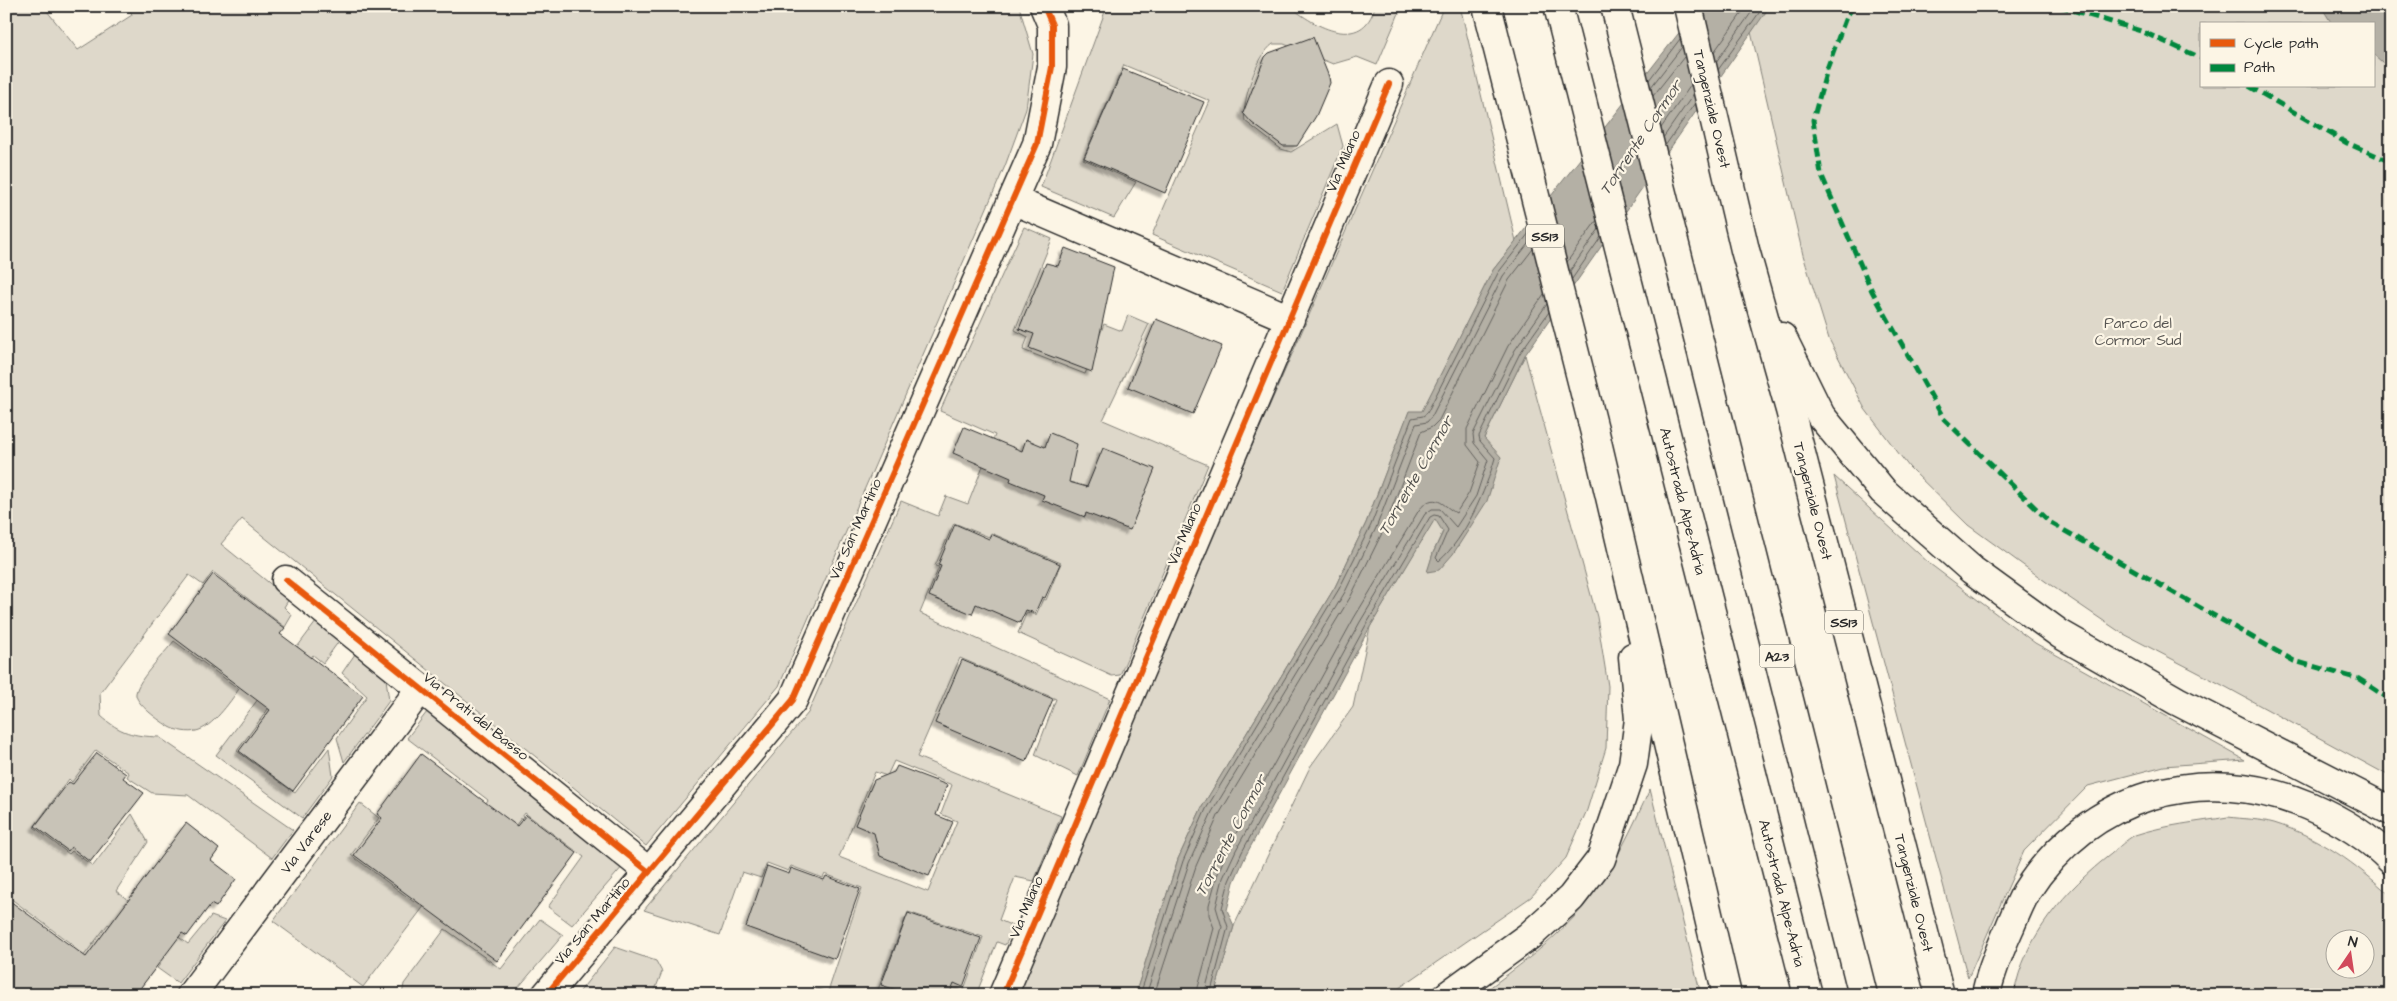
<svg xmlns="http://www.w3.org/2000/svg" width="2397" height="1001" font-family="'Architects Daughter',sans-serif">
<style>
.green{fill:#ded8ca;stroke:#84827a;fill-rule:evenodd}
.water{fill:#b4b0a5;stroke:#7d7b74}
.lines{fill:none;stroke-linecap:round;stroke-linejoin:round}
.shore{stroke:#62605c;stroke-width:1}
.building{fill:#c8c3b7;stroke:#2b2b2b;filter:url(#shadow)}
.minor-casing{stroke:#2b2b2b;stroke-width:31}
.trunk-casing{stroke:#2b2b2b;stroke-width:31}
.motorway-casing{stroke:#2b2b2b;stroke-width:31}
.minor{stroke:#fcf5e5;stroke-width:28}
.trunk{stroke:#fcf5e5;stroke-width:28}
.motorway{stroke:#fcf5e5;stroke-width:28}
.quiet{stroke:#00873e;stroke-width:5;stroke-dasharray:10 5;stroke-linecap:butt}
.cycleway-casing{stroke:#fcf5e5;stroke-width:9}
.cycleway{stroke:#e8590c;stroke-width:6}
.labels{text-anchor:middle;stroke-width:4.5;stroke-linejoin:round;paint-order:stroke}
.shield{fill:#fcf5e5;stroke:#6a6863;stroke-width:1}
.shield-label{font-size:14px;font-weight:bold;fill:#2b2b2b}
.street-label{font-size:15px;fill:#2b2b2b;stroke:#fcf5e5}
.park-label{font-size:15px;fill:#585653;stroke:#fcf5e5}
.water-label{font-size:16px;font-style:italic;fill:#545350;stroke:#fcf5e5}
</style>
<defs>
<filter id="shadow"><feDropShadow dx="-4.5" dy="4.5" stdDeviation="1" flood-color="#0004"/></filter>
</defs>
<rect width="100%" height="100%" fill="#fcf5e5"/>
<filter id="ink" filterUnits="userSpaceOnUse"><feTurbulence type="fractalNoise" baseFrequency=".02" numOctaves="2"/><feDisplacementMap in="SourceGraphic" scale="10" xChannelSelector="R" yChannelSelector="G"/><feConvolveMatrix kernelMatrix="1 2 1 2 8 2 1 2 1" color-interpolation-filters="sRGB"/></filter>
<g filter="url(#ink)">
<g class="green">
<path d="M 6,6 L 43,6 L 78,50 L 132,15 L 129,6 L 1019,6 L 1033,54 L 1026,109 L 1005,166 L 779,686 L 646,846 L 242,519 L 221,544 L 289,599 L 284,607 L 292,615 L 285,627 L 213,572 L 203,585 L 189,575 L 100,693 L 101,716 C 120,733 133,736 159,737 L 293,830 L 272,858 L 188,795 L 152,793 L 127,777 L 129,773 L 96,750 L 72,782 L 69,779 L 34,827 L 69,854 L 72,851 L 93,866 L 132,814 L 148,842 L 116,891 L 188,944 L 211,916 L 225,921 L 178,983 L 157,968 L 161,963 L 108,924 L 67,978 L 57,970 L 74,946 L 6,895 Z"/>
<path d="M 1107,6 L 1290,6 C 1314,27 1363,53 1375,6 L 1402,6 L 1377,65 L 1357,57 L 1333,64 L 1284,44 L 1273,44 C 1257,55 1241,102 1245,121 L 1281,149 L 1291,152 L 1337,124 L 1343,146 L 1282,291 L 1152,235 L 1210,101 L 1124,65 L 1083,159 L 1136,182 L 1114,218 L 1041,187 Z"/>
<path d="M 1444,6 L 1460,6 L 1516,241 L 1493,270 L 1422,412 L 1409,412 L 1366,523 L 1335,587 L 1202,807 L 1178,859 L 1135,995 L 1017,995 L 1048,913 Z"/>
<path d="M 1749,6 L 2391,6 L 2391,777 L 2226,687 L 2120,632 L 2049,584 L 1968,525 L 1909,467 L 1865,409 L 1829,339 L 1803,255 L 1751,32 L 1754,28 ZM 2201,24 L 2373,24 L 2373,86 L 2201,86 Z"/>
<path d="M 1024,227 L 1052,239 L 1015,330 L 1028,337 L 1023,350 L 1085,374 L 1104,324 L 1122,331 L 1128,315 L 1149,324 L 1103,420 L 1208,465 L 1120,675 L 1112,676 L 1018,633 L 1027,612 L 1036,615 L 1043,599 L 1046,600 L 1061,563 L 991,533 L 989,537 L 954,523 L 935,566 L 939,567 L 920,613 L 1110,699 L 1078,776 L 1035,755 L 1056,699 L 960,658 L 917,757 L 1061,816 L 1034,881 L 1015,877 L 999,920 L 1015,927 L 1005,945 L 997,942 L 976,995 L 962,995 L 983,937 L 908,912 L 876,995 L 814,995 L 817,989 L 828,992 L 862,888 L 825,874 L 823,878 L 791,866 L 788,871 L 767,863 L 761,878 L 742,872 L 720,935 L 644,910 L 808,713 L 901,501 L 938,516 L 946,496 L 968,504 L 995,435 L 940,411 ZM 894,761 L 952,785 L 941,814 L 957,821 L 928,892 L 839,857 L 875,772 L 887,776 Z"/>
<path d="M 1525,355 L 1597,617 L 1608,686 L 1606,748 L 1587,810 L 1566,858 L 1531,897 L 1389,995 L 1214,995 L 1234,926 L 1310,767 L 1353,707 L 1370,627 L 1435,518 L 1443,531 L 1433,553 L 1428,572 L 1484,438 Z"/>
<path d="M 1834,476 L 1930,564 L 2035,643 L 2245,760 L 2164,766 L 2088,786 L 2024,851 L 1968,978 Z"/>
<path d="M 316,622 L 339,641 L 323,663 L 313,655 L 289,687 L 277,697 L 237,751 L 295,793 L 329,748 L 333,776 L 302,818 L 216,755 Z"/>
<path d="M 174,641 L 239,689 C 230,702 212,728 196,731 C 189,733 177,731 170,727 C 161,722 134,703 136,693 C 139,678 164,654 174,641 Z"/>
<path d="M 355,654 L 386,679 L 389,701 L 344,762 L 337,738 L 367,696 L 342,673 Z"/>
<path d="M 427,712 L 623,866 L 572,925 L 548,907 L 584,857 L 525,813 L 482,870 L 462,856 L 363,987 L 273,921 L 360,803 L 379,818 L 351,855 L 414,902 L 488,800 L 407,738 Z"/>
<path d="M 1650,789 L 1701,995 L 1480,995 C 1517,967 1558,939 1587,902 C 1614,868 1632,828 1650,789 Z"/>
<path d="M 2228,817 C 2243,819 2260,819 2274,823 C 2320,837 2356,864 2391,896 L 2391,995 L 2014,995 C 2023,938 2067,888 2111,854 C 2118,848 2127,839 2135,835 C 2165,825 2198,822 2228,817 ZM 2334,938 L 2364,938 L 2364,968 L 2334,968 Z"/>
<path d="M 540,919 L 563,935 L 512,995 L 402,995 L 404,984 L 445,929 L 501,969 Z"/>
<path d="M 615,947 L 656,961 L 662,972 L 653,995 L 577,995 Z"/>
</g>
<g class="water">
<path d="M 1700,6 L 1770,6 L 1525,355 L 1484,438 L 1501,457 L 1487,501 L 1453,554 L 1439,570 L 1427,572 L 1433,553 L 1443,532 L 1435,519 L 1370,627 L 1246,855 L 1234,882 L 1227,910 L 1234,926 L 1214,995 L 1135,995 L 1178,859 L 1202,807 L 1335,587 L 1366,523 L 1409,411 L 1422,411 L 1493,270 Z"/>
<path d="M 2321,6 L 2391,6 L 2391,70 L 2373,54 L 2373,24 L 2332,24 Z"/>
</g>
<g class="lines">
<g class="shore">
<path d="M 1714,52 L 1747,6"/>
<path d="M 1716,62 L 1756,6"/>
<path d="M 1718,70 L 1764,6"/>
<path d="M 1649,80 L 1680,39"/>
<path d="M 1651,87 L 1682,47"/>
<path d="M 1653,96 L 1684,57"/>
<path d="M 1661,128 L 1691,85"/>
<path d="M 1663,138 L 1693,95"/>
<path d="M 1665,146 L 1695,103"/>
<path d="M 1567,262 L 1597,220"/>
<path d="M 1570,271 L 1599,229"/>
<path d="M 1572,279 L 1601,237"/>
<path d="M 1140,995 L 1183,861 L 1206,809 L 1339,589 L 1371,525 L 1412,418 L 1423,416 L 1427,413 L 1498,273 L 1529,233"/>
<path d="M 1146,995 L 1189,863 L 1212,812 L 1345,592 L 1376,528 L 1416,424 L 1427,422 L 1432,416 L 1503,276 L 1531,240"/>
<path d="M 1154,995 L 1196,866 L 1218,816 L 1351,596 L 1383,531 L 1421,432 L 1432,427 L 1439,420 L 1509,280 L 1533,249"/>
<path d="M 1196,995 L 1214,928 L 1209,915 L 1209,905 L 1217,876 L 1229,846 L 1354,618 L 1419,510 C 1435,490 1443,506 1456,513 L 1469,493 L 1480,462 L 1467,445 L 1467,429 L 1508,346 L 1544,294"/>
<path d="M 1204,995 L 1222,927 L 1216,907 L 1223,878 L 1236,850 L 1360,622 L 1425,514 L 1432,509 L 1440,509 L 1456,527 L 1476,496 L 1488,460 L 1474,443 L 1473,434 L 1515,350 L 1547,304"/>
<path d="M 1210,995 L 1228,927 L 1222,908 L 1229,881 L 1242,852 L 1366,625 L 1430,517 L 1434,515 L 1439,516 L 1448,530 L 1436,558 L 1439,561 C 1465,539 1486,490 1495,458 L 1480,441 L 1479,436 L 1520,353 L 1549,312"/>
</g>
</g>
<g class="building">
<path d="M 1313,37 L 1329,77 L 1330,83 L 1316,116 L 1297,146 L 1283,146 L 1252,123 L 1243,113 L 1265,57 L 1269,53 Z"/>
<path d="M 1123,69 L 1204,102 L 1165,193 L 1084,158 Z"/>
<path d="M 1065,248 L 1114,267 L 1092,372 L 1029,348 L 1034,334 L 1019,329 L 1046,263 L 1058,266 Z"/>
<path d="M 1156,319 L 1222,346 L 1193,414 L 1128,387 Z"/>
<path d="M 964,427 L 1022,451 L 1026,439 L 1045,447 L 1050,433 L 1077,444 L 1069,482 L 1087,487 L 1103,448 L 1155,469 L 1130,530 L 1086,513 L 1085,517 L 1042,500 L 1044,495 L 1010,481 L 1011,478 L 953,453 Z"/>
<path d="M 955,524 L 989,539 L 991,534 L 1060,564 L 1045,598 L 1042,597 L 1035,613 L 1026,610 L 1020,623 L 976,604 L 972,614 L 929,596 L 941,566 L 938,565 Z"/>
<path d="M 213,574 L 285,628 L 280,634 L 363,696 L 293,791 L 239,751 L 270,710 L 169,634 Z"/>
<path d="M 962,660 L 1053,699 L 1026,762 L 935,723 Z"/>
<path d="M 97,753 L 126,774 L 123,778 L 144,793 L 90,862 L 71,847 L 68,851 L 35,826 L 69,782 L 73,784 Z"/>
<path d="M 421,754 L 517,826 L 526,815 L 577,853 L 497,961 L 354,855 L 382,818 L 377,814 Z"/>
<path d="M 897,766 L 947,785 L 936,815 L 953,822 L 929,876 L 880,856 L 874,833 L 855,825 L 874,780 L 894,772 Z"/>
<path d="M 186,823 L 219,849 L 211,860 L 236,879 L 216,907 L 211,904 L 187,936 L 182,933 L 135,995 L 6,995 L 6,898 L 86,957 Z"/>
<path d="M 767,866 L 789,874 L 791,868 L 824,880 L 826,876 L 860,889 L 835,959 L 746,927 Z"/>
<path d="M 908,913 L 981,938 L 963,987 L 954,983 L 949,995 L 912,995 L 881,985 Z"/>
</g>
<g class="lines">
<g class="minor-casing">
<g id="minor">
<path d="M 1013,200 L 1290,319"/>
<path d="M 286,580 L 649,872"/>
<path d="M 191,995 L 421,688"/>
<path d="M 546,995 L 793,700 L 1037,144 L 1052,67 L 1052,25 L 1044,6"/>
<path d="M 1003,995 L 1389,84"/>
</g>
</g>
<g class="trunk-casing">
<g id="trunk">
<path d="M 1487,6 L 1595,433 L 1727,995"/>
<path d="M 1688,6 L 1745,250 L 1790,410 L 1940,995"/>
<path d="M 1782,337 L 1821,416 L 1883,491 L 1972,570 L 2060,634 L 2177,701 L 2391,811"/>
<path d="M 1448,995 L 1529,936 L 1571,898 L 1601,859 L 1633,764 L 1639,719 L 1633,657"/>
<path d="M 1986,995 C 1990,972 2001,947 2010,927 C 2015,915 2020,903 2026,892 C 2088,794 2203,761 2309,806 C 2339,819 2368,836 2391,860"/>
</g>
</g>
<g class="motorway-casing">
<g id="motorway">
<path d="M 1558,6 L 1808,995"/>
<path d="M 1615,6 L 1863,995"/>
</g>
</g>
<use href="#minor" class="minor"/>
<use href="#trunk" class="trunk"/>
<use href="#motorway" class="motorway"/>
<g class="quiet">
<path d="M 1854,6 L 1846,17 L 1828,66 L 1813,120 L 1821,174 L 1872,291 L 1944,419 L 2051,523 L 2294,661 L 2359,679 L 2391,700"/>
<path d="M 2059,6 L 2141,31 L 2201,58"/>
<path d="M 2249,86 L 2347,143 L 2391,162"/>
</g>
<g class="cycleway-casing">
<g id="cycleway">
<path d="M 286,580 L 649,872"/>
<path d="M 546,995 L 793,700 L 1037,144 L 1052,67 L 1052,25 L 1044,6"/>
<path d="M 1003,995 L 1389,84"/>
</g>
</g>
<use href="#cycleway" class="cycleway"/>
</g>
</g>
<g class="labels">
<g class="shield">
<rect x="1526" y="224.5" width="38" height="23" rx="4"/>
<rect x="1825" y="610.5" width="38" height="23" rx="4"/>
<rect x="1759.5" y="644.5" width="35" height="23" rx="4"/>
</g>
<g class="shield-label">
<text x="1545" y="241">SS13</text>
<text x="1844" y="627">SS13</text>
<text x="1777" y="661">A23</text>
</g>
<g class="street-label">
<text transform="translate(1712 109) rotate(77)" y="5">Tangenziale Ovest</text>
<text transform="translate(1343 161) rotate(-67)" y="5">Via Milano</text>
<text transform="translate(1683 501) rotate(76)" y="5">Autostrada Alpe-Adria</text>
<text transform="translate(1813 501) rotate(76)" y="5">Tangenziale Ovest</text>
<text transform="translate(855 529) rotate(-66)" y="5">Via San Martino</text>
<text transform="translate(1184 534) rotate(-67)" y="5">Via Milano</text>
<text transform="translate(476 716) rotate(39)" y="5">Via Prati del Basso</text>
<text transform="translate(306 842) rotate(-53)" y="5">Via Varese</text>
<text transform="translate(1782 893) rotate(76)" y="5">Autostrada Alpe-Adria</text>
<text transform="translate(1914 893) rotate(76)" y="5">Tangenziale Ovest</text>
<text transform="translate(1026 907) rotate(-67)" y="5">Via Milano</text>
<text transform="translate(592 921) rotate(-50)" y="5">Via San Martino</text>
</g>
<g class="park-label">
<text x="2138" y="328">Parco del<tspan x="2138" dy="17">Cormor Sud</tspan></text>
</g>
<g class="water-label">
<text transform="translate(1640 137) rotate(-56)" y="6">Torrente Cormor</text>
<text transform="translate(1415 475) rotate(-60)" y="6">Torrente Cormor</text>
<text transform="translate(1230 835) rotate(-62)" y="6">Torrente Cormor</text>
</g>
</g>
<rect width="2397" height="1001" fill="none" stroke="#fcf5e5" stroke-width="25"/>
<rect x="12" y="12" width="2372" height="976" fill="none" stroke="#2b2b2b" stroke-width="2" filter="url(#ink)"/>
<rect x="2200" y="22" width="175" height="65" fill="#fcf5e5" stroke="#a8a49b"/>
<rect x="2210" y="39" width="25" height="8" fill="#e8590c" stroke="#a8a49b"/>
<text x="2244" y="48" font-size="15" fill="#2b2b2b">Cycle path</text>
<rect x="2210" y="64" width="25" height="8" fill="#00873e" stroke="#a8a49b"/>
<text x="2244" y="72" font-size="15" fill="#2b2b2b">Path</text>
<g transform="translate(2350 954) rotate(13)"><circle r="24" fill="#fcf5e5" stroke="#a8a49b"/>
<path d="M0-4L9 19L0 12L-9 19Z" fill="#d1495b"/>
<text y="-8" font-size="14" font-weight="bold" text-anchor="middle" fill="#2b2b2b">N</text>
</g>
</svg>
